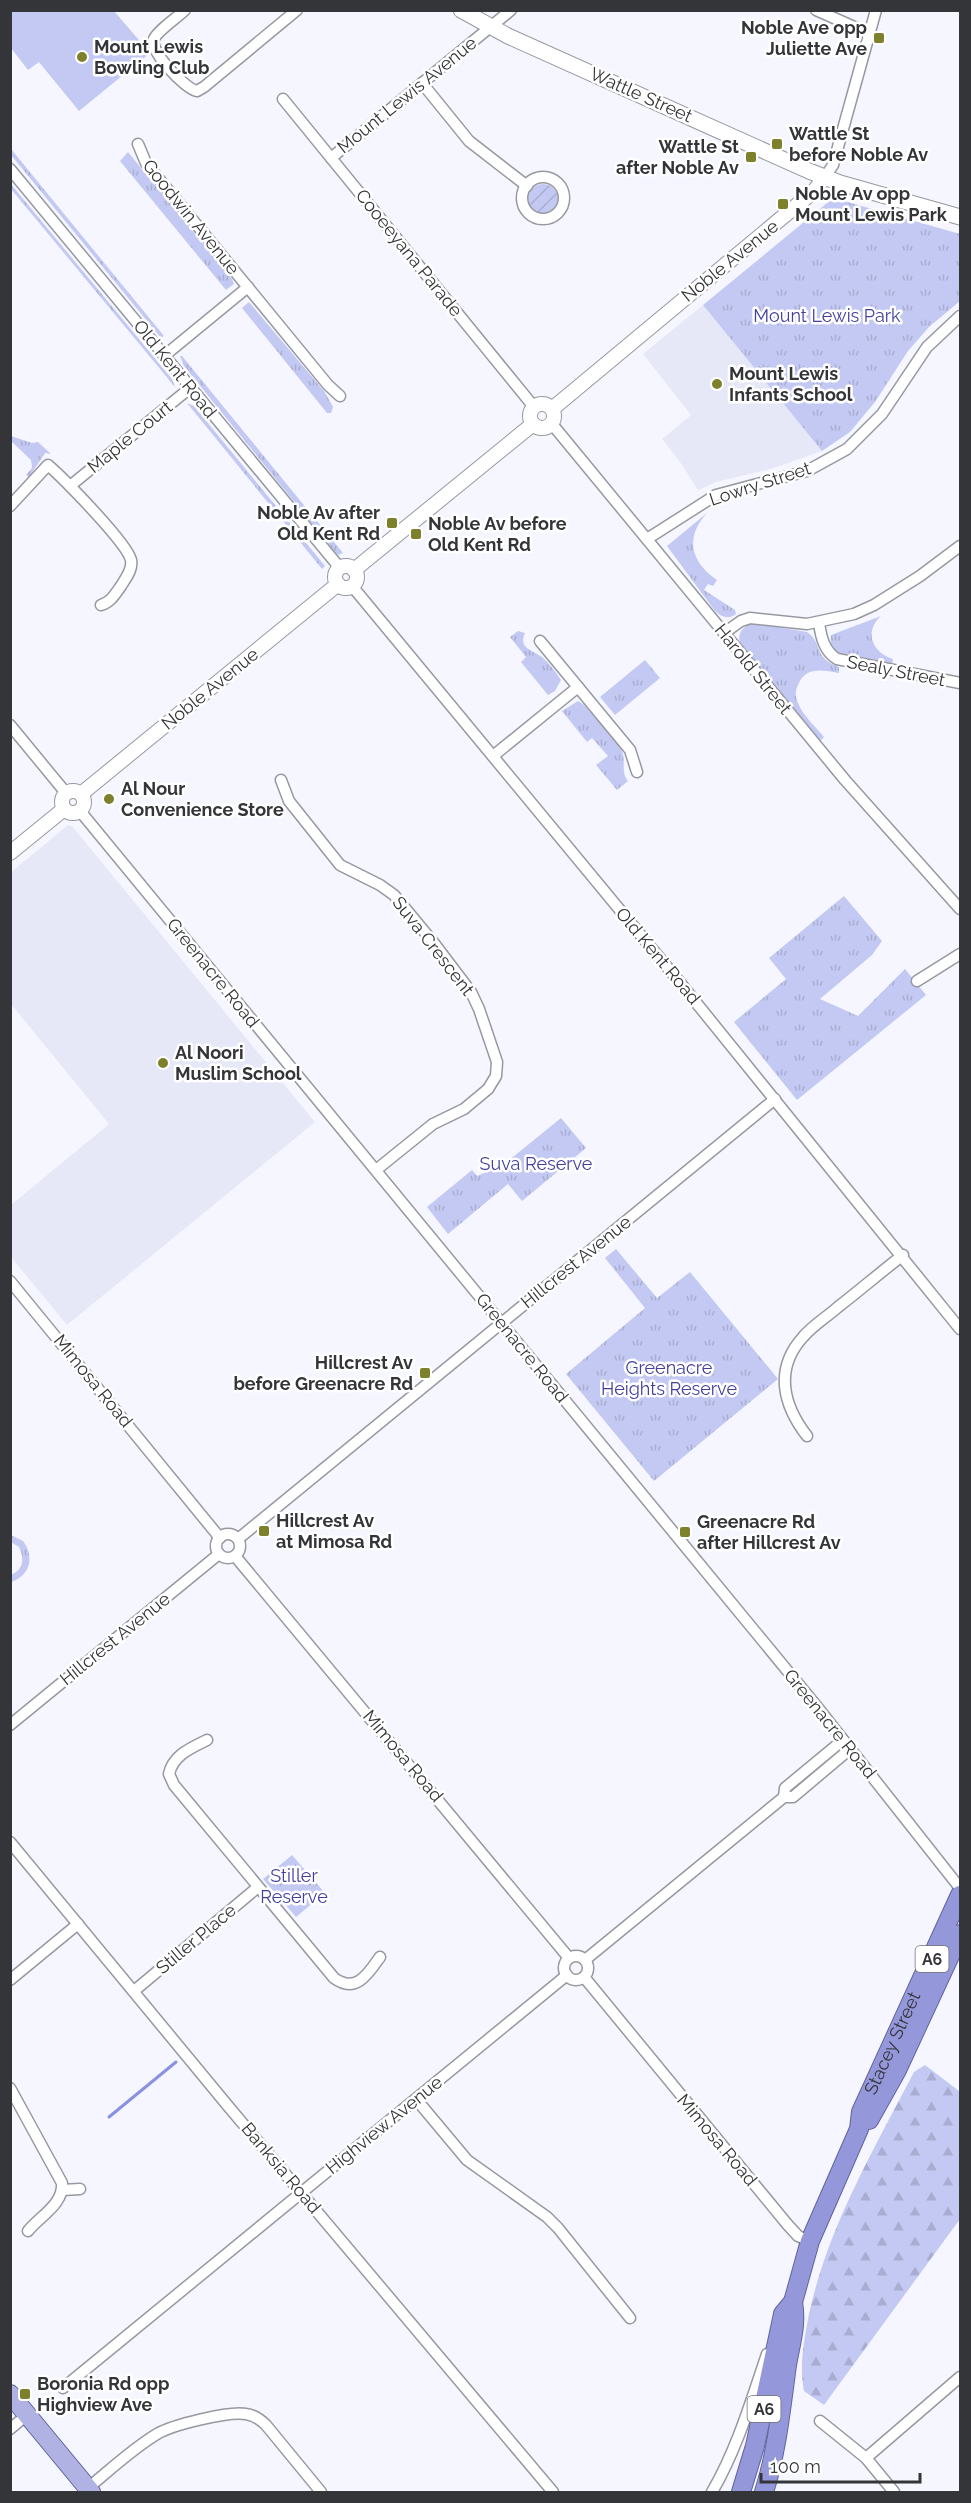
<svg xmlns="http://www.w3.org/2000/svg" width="971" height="2503" font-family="Raleway,sans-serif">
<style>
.built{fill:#e6e8f8}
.grass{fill:url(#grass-tufts)}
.forest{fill:url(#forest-firs)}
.garden{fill:url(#garden-furrows)}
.pitch{fill:#c4c9f3}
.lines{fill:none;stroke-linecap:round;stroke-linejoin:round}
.stream{stroke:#8b91e2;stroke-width:3}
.minor-casing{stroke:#9799a0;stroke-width:13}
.tertiary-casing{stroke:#9799a0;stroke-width:16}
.secondary-casing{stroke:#9799a0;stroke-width:17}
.primary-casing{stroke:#61649b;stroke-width:20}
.trunk-casing{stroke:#61649b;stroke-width:20}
.minor{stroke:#fff;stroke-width:10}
.tertiary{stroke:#fff;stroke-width:14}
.secondary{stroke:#fff;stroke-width:15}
.primary{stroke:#afb2e3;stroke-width:18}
.trunk{stroke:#9498da;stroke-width:18}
.poi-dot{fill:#7e812b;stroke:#fff;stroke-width:2}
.labels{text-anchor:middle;stroke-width:5;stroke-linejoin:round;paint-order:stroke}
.shield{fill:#fff;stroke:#717274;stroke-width:1.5}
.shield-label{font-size:16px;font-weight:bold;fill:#343538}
.poi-label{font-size:18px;font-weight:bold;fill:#343538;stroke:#fff;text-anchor:start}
.street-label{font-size:18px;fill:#343538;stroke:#fff}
.park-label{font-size:18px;fill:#423f9d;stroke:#fff}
</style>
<defs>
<pattern id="grass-tufts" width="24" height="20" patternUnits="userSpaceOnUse" patternTransform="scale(1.5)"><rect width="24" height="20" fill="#c4c9f3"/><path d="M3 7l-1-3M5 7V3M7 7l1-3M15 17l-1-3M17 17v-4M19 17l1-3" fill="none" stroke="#a9add1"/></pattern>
<pattern id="forest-firs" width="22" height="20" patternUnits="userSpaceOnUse" patternTransform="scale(1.5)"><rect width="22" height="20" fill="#c4c9f3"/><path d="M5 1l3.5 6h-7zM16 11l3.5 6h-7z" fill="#a9add1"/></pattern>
<pattern id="garden-furrows" width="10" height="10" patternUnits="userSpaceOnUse" patternTransform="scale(1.5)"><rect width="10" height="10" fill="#c4c9f3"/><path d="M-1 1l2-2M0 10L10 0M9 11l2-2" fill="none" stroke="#a9add1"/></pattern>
</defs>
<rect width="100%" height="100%" fill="#f5f6ff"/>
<g class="built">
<path d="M 703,305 L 822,451 L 774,468 L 716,482 L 698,490 L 680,462 L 662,439 L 691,415 L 643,354 Z"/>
<path d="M 68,825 L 72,826 L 315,1122 L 67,1325 L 11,1257 L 11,1205 L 109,1124 L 11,1004 L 10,873 Z"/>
</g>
<g class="grass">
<path d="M 10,149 L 11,149 L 164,336 L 161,338 L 11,155 Z"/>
<path d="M 128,152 L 232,279 L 234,284 L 226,290 L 120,161 Z"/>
<path d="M 10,183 L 172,379 L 175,387 L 11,189 Z"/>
<path d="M 832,199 L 837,199 L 960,234 L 960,301 L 929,327 L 908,351 L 875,402 L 850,432 L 822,451 L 703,305 Z"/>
<path d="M 249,302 L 324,391 L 333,407 L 331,413 L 327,413 L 242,308 Z"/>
<path d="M 180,356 L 182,356 L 343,553 L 338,555 L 335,552 L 184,366 Z"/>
<path d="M 187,403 L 194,406 L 325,566 L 322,569 Z"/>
<path d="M 11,436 L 32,443 L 38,442 L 51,454 L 45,453 L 29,477 L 26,475 L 32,468 L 31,460 L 11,441 Z"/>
<path d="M 707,513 C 684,538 691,562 717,580 L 713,586 L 708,584 L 704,590 L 735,610 L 736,614 C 729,620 721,617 715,611 L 667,546 Z"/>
<path d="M 881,616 C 863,632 873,653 893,659 L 892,665 L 841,654 C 832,651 830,644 831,635 Z"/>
<path d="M 753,623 L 807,632 C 824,644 812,657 839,667 L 839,673 C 823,670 805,666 798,685 C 795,691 795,697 798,703 C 803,716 816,727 824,737 L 820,741 L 740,644 C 737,633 743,626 753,623 Z"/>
<path d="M 518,631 L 525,633 C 518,648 532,650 542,657 C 549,663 556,672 561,680 L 555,691 L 548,695 L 521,662 L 526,657 L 510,637 Z"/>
<path d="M 645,660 L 660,678 L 615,715 L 600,697 Z"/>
<path d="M 578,701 L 584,705 C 596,719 612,734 621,749 C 627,760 620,772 628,781 L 617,790 L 596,765 L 608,756 L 592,738 L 587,742 L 562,711 Z"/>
<path d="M 844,896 L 882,941 L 872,955 L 820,999 L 858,1016 L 905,969 L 926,995 L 797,1100 L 734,1022 L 786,979 L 769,958 Z"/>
<path d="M 561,1118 L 586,1148 L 522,1201 L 508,1184 L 448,1234 L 427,1207 L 472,1170 L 477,1176 L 503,1165 Z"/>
<path d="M 616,1249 L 657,1298 L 690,1272 L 778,1379 L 654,1481 L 566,1374 L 645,1308 L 605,1258 Z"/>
<path d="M 11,1535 L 23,1541 C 35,1557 30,1576 11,1582 L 11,1575 C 23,1570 25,1559 19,1547 L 11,1542 Z"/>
<path d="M 292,1855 L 325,1893 L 296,1917 L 263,1879 Z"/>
</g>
<path class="forest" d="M 925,2065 L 959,2091 L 960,2095 L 960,2219 L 824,2405 L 804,2391 C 799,2365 804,2340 809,2314 C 828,2227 873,2151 914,2072 Z"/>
<circle class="garden" cx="543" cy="199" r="15"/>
<path class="pitch" d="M 10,11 L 114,11 L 150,53 L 79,111 L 39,62 L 28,70 L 11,48 Z"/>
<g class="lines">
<path class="stream" d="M 109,2117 L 176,2062"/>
<g class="minor-casing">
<g id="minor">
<path d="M 185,10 C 178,17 157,31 154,39 C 149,51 185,89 197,91 L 204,87 L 297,10"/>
<path d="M 816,10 L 870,34"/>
<path d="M 422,83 L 469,141 L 527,186"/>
<path d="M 283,99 L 534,407"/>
<path d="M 138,144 L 146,163 L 328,385 L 340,396"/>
<path d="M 331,158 L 511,10"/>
<path d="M 10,169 L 340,568"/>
<path d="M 825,177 L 833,165 L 876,10"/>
<circle cx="543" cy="198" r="21"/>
<path d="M 164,356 L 248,287"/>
<path d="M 552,424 L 845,780 L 960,909"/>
<path d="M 70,486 L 190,388"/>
<path d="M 10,506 L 48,465 C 64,479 127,543 131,560 C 133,570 125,579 121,586 C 115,594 111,602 101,605"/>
<path d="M 647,539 L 716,495 L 807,471 L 847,449 L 882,414 L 927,347 L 960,316"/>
<path d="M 352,586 L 677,979 L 960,1329"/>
<path d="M 819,623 C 821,637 824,651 837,659 L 960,683"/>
<path d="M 724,633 L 741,621 L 750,618 L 807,624 L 854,614 L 874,605 L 920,576 L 960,546"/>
<path d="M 540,641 L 630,750 L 637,772"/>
<path d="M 10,725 L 66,793"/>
<path d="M 493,756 L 578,687"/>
<path d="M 281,780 L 289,801 L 340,865 L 380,885 L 394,895 L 433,942 L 471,992 L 479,1009 L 497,1062 L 496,1076 L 488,1089 L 464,1109 L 433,1124 L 376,1170"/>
<path d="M 80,811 L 818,1708 L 960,1888"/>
<path d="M 917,981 L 960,954"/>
<path d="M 10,1281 L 220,1538"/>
<path d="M 807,1436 C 783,1405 774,1369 803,1337 C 813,1325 827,1317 838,1307 C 860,1290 881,1272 903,1255"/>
<circle cx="228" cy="1546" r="12"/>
<path d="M 238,1539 L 775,1099"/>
<path d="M 235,1556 L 569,1958"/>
<path d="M 10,1725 L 219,1554"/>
<path d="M 207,1740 C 191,1748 173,1755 169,1774 L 174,1785 L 334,1978 C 356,1994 368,1974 380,1957"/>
<path d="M 784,1797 L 785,1788 L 843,1740"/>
<path d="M 10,1842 L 228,2106 L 553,2492"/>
<circle cx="576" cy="1968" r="12"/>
<path d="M 585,1960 L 784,1797 L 793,1797 L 850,1749"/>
<path d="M 584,1977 L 787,2224 L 798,2236 L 810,2241"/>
<path d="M 10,1980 L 78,1924"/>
<path d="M 134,1991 L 258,1887"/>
<path d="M 10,2088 L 62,2183 C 64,2204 40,2216 28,2231"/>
<path d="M 416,2099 L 467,2160 L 547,2217 L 558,2228 L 630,2318"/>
<path d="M 62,2190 L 80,2189"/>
<path d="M 63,2388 L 567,1975"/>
<path d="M 820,2421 L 866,2458 L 894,2492"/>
<path d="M 10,2429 L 28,2414"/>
<path d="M 866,2458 L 960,2377"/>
<path d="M 88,2488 C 110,2470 132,2449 157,2434 C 172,2425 228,2411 246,2414 C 254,2415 260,2419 266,2425 L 321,2492"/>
<path d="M 712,2492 C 737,2449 751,2401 767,2354"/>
</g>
</g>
<g class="tertiary-casing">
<g id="tertiary">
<circle cx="542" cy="416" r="12"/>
<path d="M 552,409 L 814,191 L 825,177"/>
<circle cx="346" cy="577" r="11"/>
<path d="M 354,570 L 533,424"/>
<circle cx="73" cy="802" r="11"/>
<path d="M 81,794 L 338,584"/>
<path d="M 10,853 L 64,809"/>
</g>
</g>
<g class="secondary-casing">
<path id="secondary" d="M 461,10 L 508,36 L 809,171 L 840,183 L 960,217"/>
</g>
<g class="primary-casing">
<path id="primary" d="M 10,2394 L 91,2492"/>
</g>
<g class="trunk-casing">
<g id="trunk">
<path d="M 869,2120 L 897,2070 L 960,1934"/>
<path id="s1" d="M 741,2492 L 755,2446 L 783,2314 L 793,2302 L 810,2241 L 859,2129 L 861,2112 L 960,1895"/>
<path d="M 764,2492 C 777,2451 781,2409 787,2365 C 791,2342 797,2325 793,2302"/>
</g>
</g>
<use href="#minor" class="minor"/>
<use href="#tertiary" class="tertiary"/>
<use href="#secondary" class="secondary"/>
<use href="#primary" class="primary"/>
<use href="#trunk" class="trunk"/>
</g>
<g class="poi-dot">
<rect x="873" y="32" width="12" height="12" rx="3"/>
<circle cx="82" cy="57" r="6"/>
<rect x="771" y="138" width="12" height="12" rx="3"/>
<rect x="745" y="151" width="12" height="12" rx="3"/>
<rect x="777" y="198" width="12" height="12" rx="3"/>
<circle cx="717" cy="384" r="6"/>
<rect x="386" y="517" width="12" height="12" rx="3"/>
<rect x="410" y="528" width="12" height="12" rx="3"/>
<circle cx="109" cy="799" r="6"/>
<circle cx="163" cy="1063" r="6"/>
<rect x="419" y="1367" width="12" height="12" rx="3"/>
<rect x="258" y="1525" width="12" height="12" rx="3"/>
<rect x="679" y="1526" width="12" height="12" rx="3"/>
<rect x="19" y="2388" width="12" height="12" rx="3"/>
</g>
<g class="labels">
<g class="shield">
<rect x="915.5" y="1946" width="33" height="26" rx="4.5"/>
<rect x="747.5" y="2396" width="33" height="26" rx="4.5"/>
</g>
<g class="shield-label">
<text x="932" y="1965">A6</text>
<text x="764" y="2415">A6</text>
</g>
<g class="poi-label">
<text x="867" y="34" text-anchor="end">Noble Ave opp<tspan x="867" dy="21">Juliette Ave</tspan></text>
<text x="94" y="53">Mount Lewis<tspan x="94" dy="21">Bowling Club</tspan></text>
<text x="789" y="140">Wattle St<tspan x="789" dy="21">before Noble Av</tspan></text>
<text x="739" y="153" text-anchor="end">Wattle St<tspan x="739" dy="21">after Noble Av</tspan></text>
<text x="795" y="200">Noble Av opp<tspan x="795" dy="21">Mount Lewis Park</tspan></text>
<text x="729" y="380">Mount Lewis<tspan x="729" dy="21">Infants School</tspan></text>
<text x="380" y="519" text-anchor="end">Noble Av after<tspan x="380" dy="21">Old Kent Rd</tspan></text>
<text x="428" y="530">Noble Av before<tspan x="428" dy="21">Old Kent Rd</tspan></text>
<text x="121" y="795">Al Nour<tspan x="121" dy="21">Convenience Store</tspan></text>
<text x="175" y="1059">Al Noori<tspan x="175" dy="21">Muslim School</tspan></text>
<text x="413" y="1369" text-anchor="end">Hillcrest Av<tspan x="413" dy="21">before Greenacre Rd</tspan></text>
<text x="276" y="1527">Hillcrest Av<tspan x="276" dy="21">at Mimosa Rd</tspan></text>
<text x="697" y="1528">Greenacre Rd<tspan x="697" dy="21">after Hillcrest Av</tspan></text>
<text x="37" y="2390">Boronia Rd opp<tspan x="37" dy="21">Highview Ave</tspan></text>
</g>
<g class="street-label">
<text transform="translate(407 95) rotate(-39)" y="6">Mount Lewis Avenue</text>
<text transform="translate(641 95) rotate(24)" y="6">Wattle Street</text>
<text transform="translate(191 217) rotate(51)" y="6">Goodwin Avenue</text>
<text transform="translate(409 253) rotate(51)" y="6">Cooeeyana Parade</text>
<text transform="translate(730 261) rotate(-39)" y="6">Noble Avenue</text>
<text transform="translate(175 369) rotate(51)" y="6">Old Kent Road</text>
<text transform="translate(130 437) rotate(-39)" y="6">Maple Court</text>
<text transform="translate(760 484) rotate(-18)" y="6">Lowry Street</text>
<text transform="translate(753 669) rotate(51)" y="6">Harold Street</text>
<text transform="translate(896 671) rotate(11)" y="6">Sealy Street</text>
<text transform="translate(210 689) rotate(-39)" y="6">Noble Avenue</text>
<text transform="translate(433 946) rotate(52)" y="6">Suva Crescent</text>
<text transform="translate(658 956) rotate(50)" y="6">Old Kent Road</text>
<text transform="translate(213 973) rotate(51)" y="6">Greenacre Road</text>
<text transform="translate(576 1262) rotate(-39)" y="6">Hillcrest Avenue</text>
<text transform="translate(522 1348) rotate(51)" y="6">Greenacre Road</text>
<text transform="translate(93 1381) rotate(51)" y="6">Mimosa Road</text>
<text transform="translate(115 1639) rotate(-39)" y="6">Hillcrest Avenue</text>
<text transform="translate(830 1724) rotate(51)" y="6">Greenacre Road</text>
<text transform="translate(403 1756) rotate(50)" y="6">Mimosa Road</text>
<text transform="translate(196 1939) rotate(-40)" y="6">Stiller Place</text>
<text dy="6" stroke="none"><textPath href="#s1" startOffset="477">Stacey Street</textPath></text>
<text transform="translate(384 2125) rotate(-39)" y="6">Highview Avenue</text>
<text transform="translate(717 2140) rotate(50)" y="6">Mimosa Road</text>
<text transform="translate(281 2168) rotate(50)" y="6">Banksia Road</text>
</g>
<g class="park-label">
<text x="827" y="322">Mount Lewis Park</text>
<text x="536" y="1170">Suva Reserve</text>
<text x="669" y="1374">Greenacre<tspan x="669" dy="21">Heights Reserve</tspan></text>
<text x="294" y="1882">Stiller<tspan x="294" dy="21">Reserve</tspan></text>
</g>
</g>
<rect width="971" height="2503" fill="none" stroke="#343538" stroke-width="24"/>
<path d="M761 2473v9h159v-9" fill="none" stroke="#343538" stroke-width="3"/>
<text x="770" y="2473" font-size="18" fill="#343538" stroke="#ffffff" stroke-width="4.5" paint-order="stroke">100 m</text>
</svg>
